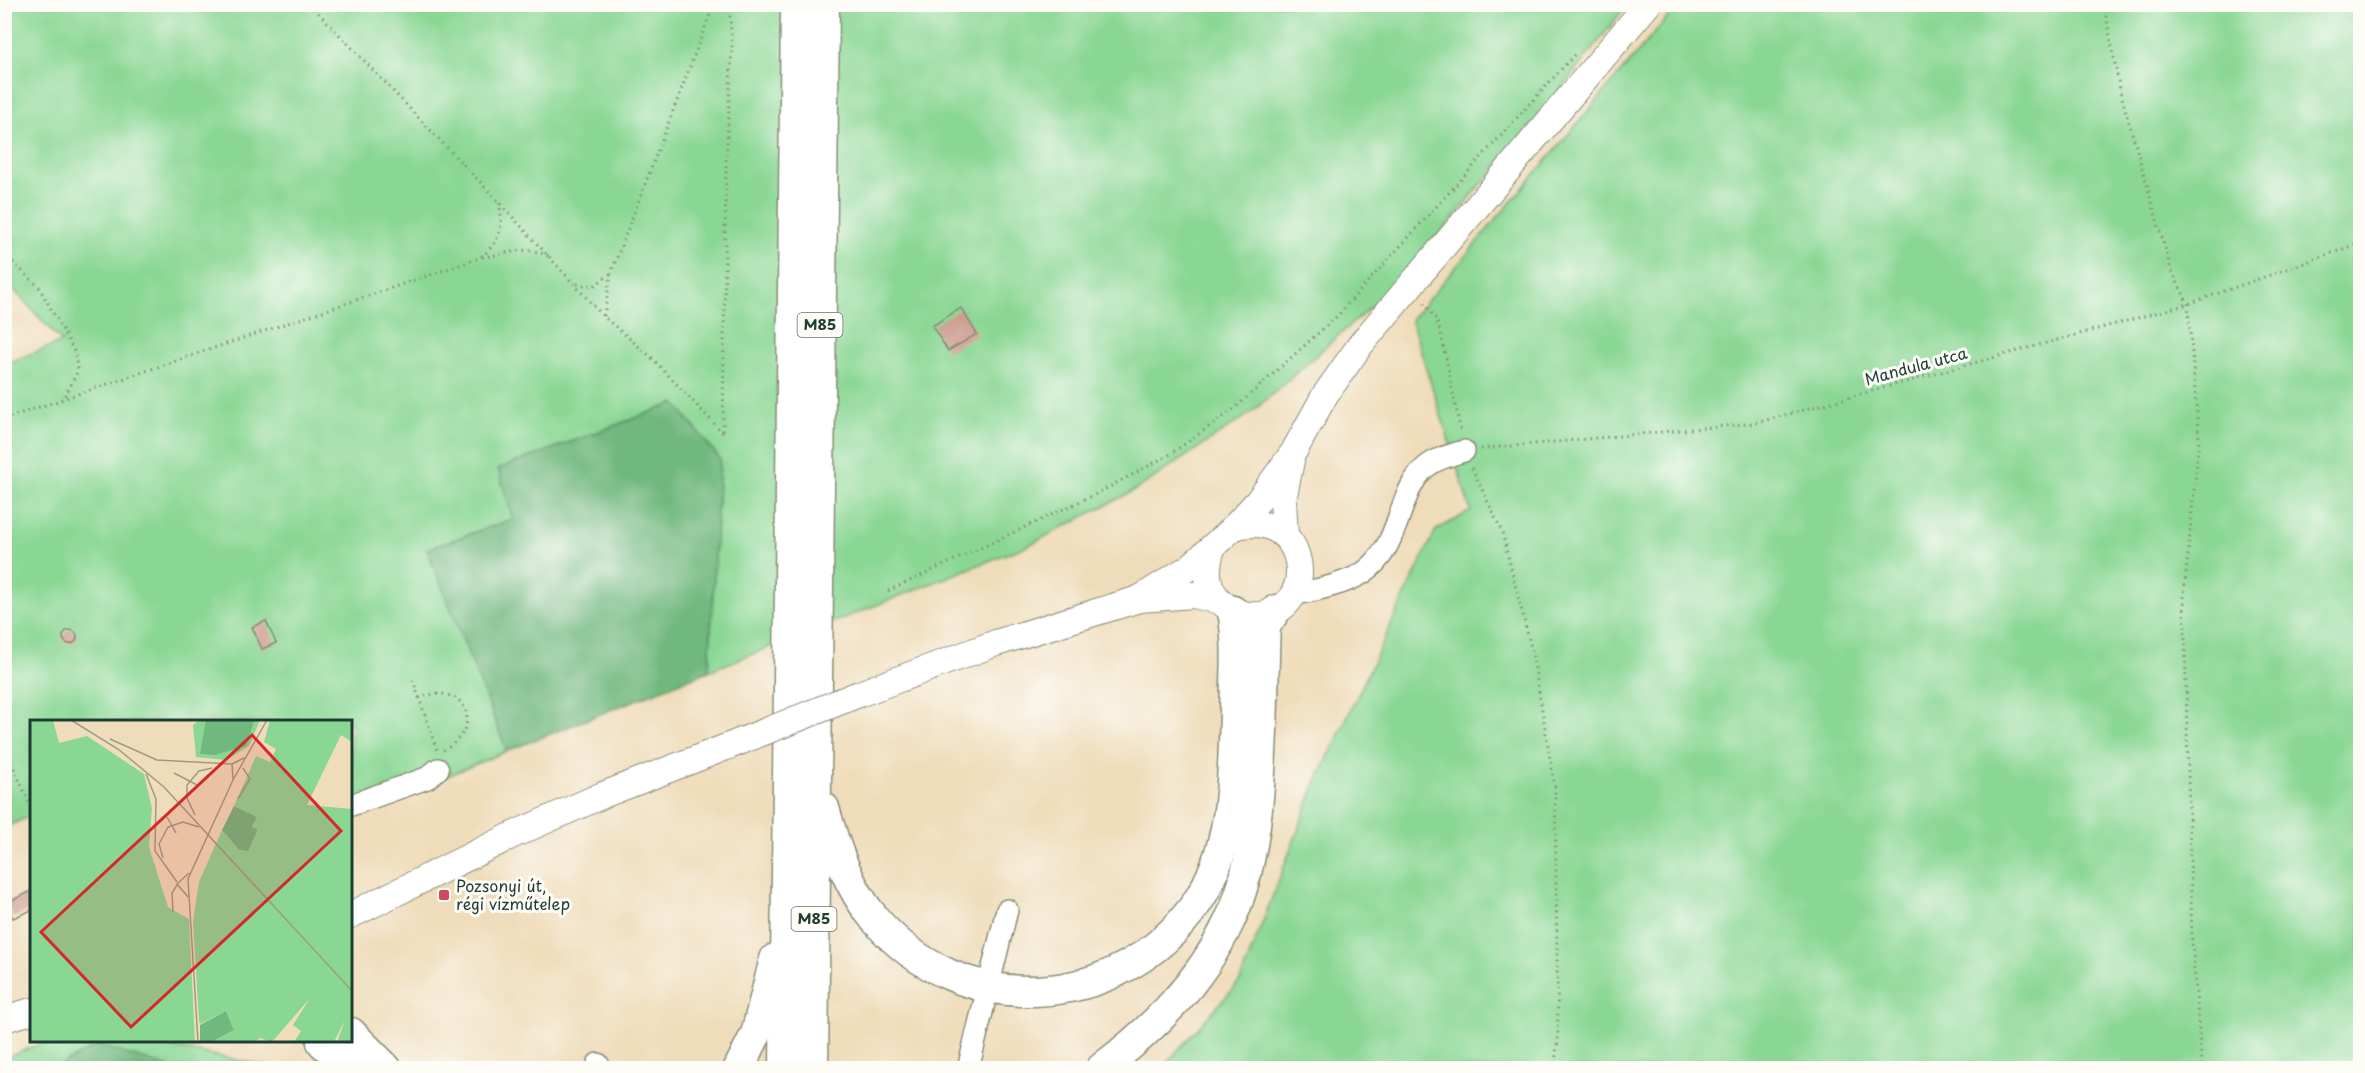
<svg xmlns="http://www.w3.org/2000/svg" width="2365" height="1073" font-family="'Playpen Sans',sans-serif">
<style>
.green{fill:#8ad794;stroke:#548a64;stroke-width:1.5}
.forest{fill:#6fb87e;stroke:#477a59;stroke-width:1.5}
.building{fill:#cf9d93}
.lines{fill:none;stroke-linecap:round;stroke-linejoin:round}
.minor-casing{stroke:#878c77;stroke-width:24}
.major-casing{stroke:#878c77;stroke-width:28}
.highway-casing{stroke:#878c77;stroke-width:33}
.path{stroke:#878c77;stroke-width:3;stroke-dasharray:1.5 4.5;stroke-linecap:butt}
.minor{stroke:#fff;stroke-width:21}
.major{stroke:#fff;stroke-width:26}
.highway{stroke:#fff;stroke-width:30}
.major-bridge-casing{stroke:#878c77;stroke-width:28;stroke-linecap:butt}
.major-bridge{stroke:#fff;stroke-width:26}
.poi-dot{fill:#d1495b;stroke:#fdfcf7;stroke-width:2}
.labels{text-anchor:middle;stroke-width:6;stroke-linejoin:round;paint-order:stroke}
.shield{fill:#fdfcf7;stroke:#62766e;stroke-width:1.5}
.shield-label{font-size:15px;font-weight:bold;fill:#1f3d34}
.street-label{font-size:16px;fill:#1f3d34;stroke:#fdfcf7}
.poi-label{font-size:16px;fill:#1f3d34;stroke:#fdfcf7;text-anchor:start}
.inset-road{fill:none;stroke:#9c9c84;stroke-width:1.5}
.view{fill:#d62828;fill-opacity:0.15;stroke:#d62828;stroke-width:3}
.inset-edge{fill:none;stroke:#1f3d34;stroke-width:3}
</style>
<rect width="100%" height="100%" fill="#fdfcf7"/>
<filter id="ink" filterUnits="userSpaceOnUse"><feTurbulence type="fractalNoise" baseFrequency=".0167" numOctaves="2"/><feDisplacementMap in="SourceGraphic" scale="12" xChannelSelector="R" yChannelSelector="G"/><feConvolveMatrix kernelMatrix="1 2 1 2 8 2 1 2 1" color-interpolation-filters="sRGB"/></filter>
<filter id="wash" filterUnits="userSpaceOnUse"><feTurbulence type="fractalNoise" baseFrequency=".008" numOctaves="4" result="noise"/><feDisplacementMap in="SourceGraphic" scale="24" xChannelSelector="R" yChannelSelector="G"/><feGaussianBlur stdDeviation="1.35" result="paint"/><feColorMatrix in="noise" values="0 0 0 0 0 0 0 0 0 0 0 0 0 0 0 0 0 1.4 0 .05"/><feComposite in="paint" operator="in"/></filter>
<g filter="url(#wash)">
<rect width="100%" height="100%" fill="#efdcba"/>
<g class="green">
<path d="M 5,5 L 1627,5 L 1555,97 L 1399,282 L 1251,413 L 1137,489 L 1029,545 L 709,671 L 720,459 L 498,469 L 513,519 L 427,549 L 507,751 L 351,816 L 351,722 L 32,722 L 31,816 L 5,827 L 5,364 L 62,342 L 5,280 Z"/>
<path d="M 1678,5 L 2360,5 L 2360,1068 L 1162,1068 L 1240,981 L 1316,783 L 1436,530 L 1471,511 L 1411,320 Z"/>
<path d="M 45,1042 L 148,1042 L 277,1068 L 5,1068 L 5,1058 Z"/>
</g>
<g class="forest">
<path d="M 675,403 L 720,459 L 709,671 L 507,751 L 427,549 L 513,519 L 498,469 Z"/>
<path d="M 98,1045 L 172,1068 L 55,1068 Z"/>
</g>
<g id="blocks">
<g class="building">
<path d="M 961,308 L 977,334 L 948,351 L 932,326 Z"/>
<path d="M 266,621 L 276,643 L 262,649 L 252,627 Z"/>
<circle cx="70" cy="637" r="7"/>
<path d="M 32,891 L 32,910 L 13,918 L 6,903 Z"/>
</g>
</g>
</g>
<g filter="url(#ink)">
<use href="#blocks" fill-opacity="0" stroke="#878c77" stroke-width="1.5"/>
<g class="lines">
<g class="minor-casing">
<g id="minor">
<path d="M 1292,595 C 1315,590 1343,585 1363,573 C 1402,547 1396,493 1426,467 C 1437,458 1451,455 1464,451"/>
<path d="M 351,805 L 427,778 L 438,769"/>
<path d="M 970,1061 L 1007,910"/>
<path d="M 598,1064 L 600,1068"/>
</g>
</g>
<g class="major-casing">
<g id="major">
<path d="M 1285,535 L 1283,500 L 1291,461"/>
<path d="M 1213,546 C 1206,565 1204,586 1220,601 C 1231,612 1244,616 1258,615 C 1321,613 1310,505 1234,527"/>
<path d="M 1139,599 L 1190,567 L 1234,527 L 1258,501 L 1293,453 L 1325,395 L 1361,344 L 1648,4"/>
<path d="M 859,694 L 996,643 L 1139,599 L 1194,595 L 1219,601"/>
<path d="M 351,915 L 515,834 L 603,795 L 729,746"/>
<path d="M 4,1019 L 32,1011"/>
</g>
</g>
<g class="highway-casing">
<g id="highway">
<path d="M 824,808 C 835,847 848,887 874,918 C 961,1022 1119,1013 1196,904 C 1234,849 1233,775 1235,711 C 1236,677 1239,644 1233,611"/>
<path d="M 351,1033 L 386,1068"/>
<path d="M 322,1042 L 349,1068"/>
<path d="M 739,1068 L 756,1034 L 775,959"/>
<path d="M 785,1068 L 796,4"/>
<path d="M 813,1068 L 824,4"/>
<path d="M 1102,1068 C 1154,1028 1200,983 1229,922 C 1267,844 1261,713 1265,626 L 1276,610"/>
</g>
</g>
<g class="path">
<path d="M 310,4 L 498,201 L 604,317 L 650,356 L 723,433"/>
<path d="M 2104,4 L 2120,91 L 2171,269 L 2188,304 L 2199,439 L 2184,595 L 2192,942 L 2202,1068"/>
<path d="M 1611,11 L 1617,4"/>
<path d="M 4,254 L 39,287 L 74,351 L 78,371 L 63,399"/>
<path d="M 482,257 C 506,255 526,244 548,256"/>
<path d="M 577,284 L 594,286 L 610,274"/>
<path d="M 1424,303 L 1436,319 L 1441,334 L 1461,433"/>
<path d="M 604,316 L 611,273 L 714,4"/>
<path d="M 4,419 L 480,258 C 499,243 505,226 499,203"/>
<path d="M 723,431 L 726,162 L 732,48 L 729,4"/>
<path d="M 1481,449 L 1756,423 L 2188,304 L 2360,243"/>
<path d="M 1472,468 L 1502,532 L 1533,656 L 1555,788 L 1558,1040 L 1554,1068"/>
<path d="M 888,591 L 1096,494 L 1169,455 L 1234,409 L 1336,317 L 1576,53"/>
<path d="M 413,680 L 437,750"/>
<path d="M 419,698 C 466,680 487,727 442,751"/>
<path d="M 4,746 L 32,809"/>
</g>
<use href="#minor" class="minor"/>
<use href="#major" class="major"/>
<use href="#highway" class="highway"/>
<g class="major-bridge-casing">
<path id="major-bridge" d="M 729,746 L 859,694"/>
</g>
<use href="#major-bridge" class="major-bridge"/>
</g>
</g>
<rect class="poi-dot" x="438" y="889" width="12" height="12" rx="3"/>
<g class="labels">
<g class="shield">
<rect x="797.5" y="313" width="45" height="24" rx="4.5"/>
<rect x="791.5" y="907" width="45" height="24" rx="4.5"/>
</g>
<g class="shield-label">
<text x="820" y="330">M85</text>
<text x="814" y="924">M85</text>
</g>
<g class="street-label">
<text transform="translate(1916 366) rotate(-15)" y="6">Mandula utca</text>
</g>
<g class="poi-label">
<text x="456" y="892">Pozsonyi út,<tspan x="456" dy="18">régi vízműtelep</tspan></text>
</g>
</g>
<g transform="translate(30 720)">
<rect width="322" height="322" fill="#efdcba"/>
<path d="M 0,0 L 23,0 L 29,23 L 57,16 L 114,54 L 122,88 L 119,127 L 138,187 L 159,199 L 165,322 L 0,322 ZM 170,0 L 230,0 L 219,26 L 196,40 L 166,37 L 163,5 ZM 240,0 L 322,0 L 322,22 L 311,15 L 277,85 L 322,89 L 322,322 L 307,322 L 315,300 L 304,322 L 264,322 L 271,311 L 263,305 L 280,278 L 242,322 L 230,318 L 225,322 L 181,322 L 204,310 L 196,291 L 170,304 L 169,301 L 163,202 L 169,162 L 192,110 L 209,130 L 217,131 L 228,111 L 222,107 L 227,97 L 204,86 L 226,36 L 240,42 L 246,29 L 234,22 Z" fill="#8ad794"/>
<path d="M 176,0 L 208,0 L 224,1 L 216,26 L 185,35 L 170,34 ZM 204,86 L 227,97 L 222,107 L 228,110 L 218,131 L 209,130 L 192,110 ZM 196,291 L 204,310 L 181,322 L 170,322 L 170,305 Z" fill="#6fb87e"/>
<path class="inset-road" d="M 41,0 L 88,29 L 134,67 L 323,272M 80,19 L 127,40 L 202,44M 144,53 L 169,66M 116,54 L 126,79 L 125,131 L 147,162M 203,59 L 202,44 L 214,38M 208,79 L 220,59 L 213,48M 165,95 L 157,78 L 157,65 L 169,51 L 182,48M 137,97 L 146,113M 133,138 L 129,124 L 138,107 L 153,102 L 169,107M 158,177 L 147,164 L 159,153M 143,192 L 142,173 L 147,165M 168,322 L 158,159 L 203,60 L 237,0"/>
<path class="view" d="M 222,15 L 311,111 L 101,307 L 11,212 Z"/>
<rect width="322" height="322" class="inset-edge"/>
</g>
<rect width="2365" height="1073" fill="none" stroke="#fdfcf7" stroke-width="24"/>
</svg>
